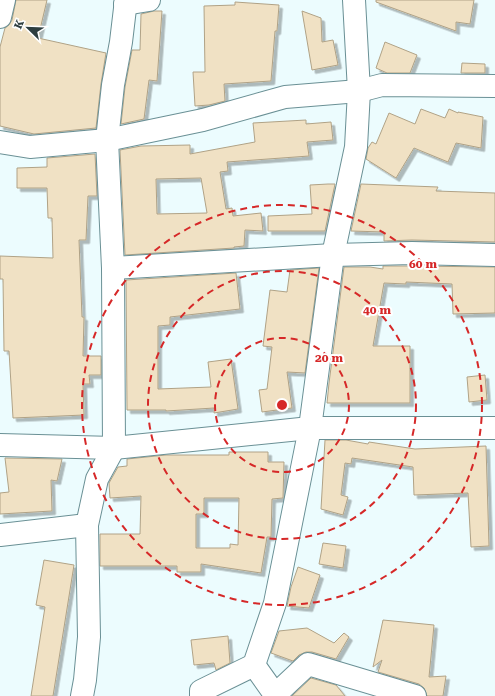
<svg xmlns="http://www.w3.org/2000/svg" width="495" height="696" font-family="'Roboto Serif',serif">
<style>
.building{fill:#f0e1c4;stroke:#b0a286;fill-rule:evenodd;filter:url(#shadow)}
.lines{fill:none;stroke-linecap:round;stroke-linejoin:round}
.minor-casing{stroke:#6a9095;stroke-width:24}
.minor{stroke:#fff;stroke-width:22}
.ring{fill:none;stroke:#d62828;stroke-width:2;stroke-dasharray:7 5}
.centre{fill:#d62828;stroke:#fff;stroke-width:2}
.ring-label{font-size:12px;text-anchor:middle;font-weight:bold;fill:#d62828;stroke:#fff;stroke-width:4;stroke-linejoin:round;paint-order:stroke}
</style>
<defs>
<filter id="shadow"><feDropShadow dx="3.5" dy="3.5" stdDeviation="0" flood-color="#0004"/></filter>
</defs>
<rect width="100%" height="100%" fill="#ecfcfe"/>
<g class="building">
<path d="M 16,0 L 47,0 L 38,38 L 106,53 L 101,84 L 96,128 L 34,134 L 0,126 L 0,47 L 5,28 L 9,25 L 12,20 Z"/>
<path d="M 376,0 L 474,0 L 470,24 L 456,22 L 456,31 L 376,2 Z"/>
<path d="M 235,2 L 279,5 L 277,31 L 275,31 L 271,81 L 224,84 L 225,101 L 209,105 L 195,106 L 193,72 L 205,72 L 204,6 L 235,5 Z"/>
<path d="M 154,11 L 162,11 L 157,81 L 149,80 L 144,119 L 121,124 L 125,87 L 132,50 L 140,50 L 141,14 Z"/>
<path d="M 302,11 L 321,18 L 322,42 L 333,40 L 338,65 L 312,70 Z"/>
<path d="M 385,42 L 417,55 L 410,73 L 387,73 L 376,68 Z"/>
<path d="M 462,63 L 485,64 L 485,73 L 461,73 Z"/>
<path d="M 421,109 L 445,118 L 449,109 L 458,113 L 458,112 L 483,117 L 481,148 L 456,143 L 448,162 L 414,148 L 396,178 L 366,159 L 368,148 L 372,142 L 376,144 L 389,113 L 415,124 Z"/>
<path d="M 306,120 L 306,124 L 331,122 L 333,140 L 307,142 L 309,156 L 227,162 L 228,171 L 220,172 L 226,209 L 232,208 L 233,216 L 261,213 L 263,231 L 245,230 L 244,246 L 234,247 L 234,248 L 125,255 L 120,150 L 141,146 L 190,145 L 190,154 L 255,142 L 253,123 ZM 201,178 L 207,213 L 157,214 L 156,179 Z"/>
<path d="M 95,154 L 97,196 L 88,196 L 86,240 L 79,240 L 82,317 L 84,317 L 83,356 L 101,356 L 101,375 L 89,375 L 90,384 L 83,384 L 84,415 L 13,418 L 9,351 L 4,351 L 3,279 L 0,279 L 0,256 L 53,258 L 52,218 L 48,218 L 47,188 L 17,188 L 17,168 L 47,167 L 47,158 Z"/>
<path d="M 328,184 L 335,184 L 325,231 L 268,231 L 268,216 L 312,214 L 310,185 Z"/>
<path d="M 361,184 L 438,187 L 436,191 L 495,193 L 495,242 L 412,240 L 384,241 L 384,232 L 351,231 Z"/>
<path d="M 383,266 L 412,266 L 495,267 L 495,313 L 453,314 L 452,284 L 406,282 L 406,284 L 384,283 L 373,346 L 410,346 L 410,403 L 327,403 L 329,383 L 344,267 L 370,267 L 383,269 Z"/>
<path d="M 319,268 L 305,373 L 287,372 L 292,408 L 262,412 L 259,390 L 267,389 L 272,347 L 263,346 L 270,290 L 287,292 L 290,270 Z"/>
<path d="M 236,273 L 240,309 L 170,317 L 170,325 L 158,326 L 158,389 L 211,387 L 208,362 L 231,359 L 238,409 L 214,413 L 214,408 L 166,411 L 166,410 L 127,410 L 126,280 Z"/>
<path d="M 485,375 L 487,400 L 469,402 L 467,377 Z"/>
<path d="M 325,440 L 346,440 L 368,444 L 369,442 L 415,449 L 486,446 L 489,546 L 471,547 L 468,493 L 414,495 L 413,467 L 352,458 L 351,464 L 345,463 L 341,495 L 348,497 L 343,515 L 321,509 Z"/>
<path d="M 229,452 L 268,452 L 268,462 L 284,462 L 283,498 L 272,499 L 271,537 L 267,537 L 261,573 L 201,564 L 201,572 L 177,572 L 177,566 L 100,566 L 100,534 L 140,534 L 141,496 L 110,498 L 109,483 L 118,467 L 127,466 L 127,459 L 166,455 L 229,455 ZM 204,498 L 239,498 L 238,545 L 230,544 L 230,548 L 196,548 L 196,514 L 204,514 Z"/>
<path d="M 5,458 L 62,459 L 57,481 L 51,480 L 52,511 L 0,514 L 0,493 L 9,492 Z"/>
<path d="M 323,543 L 346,546 L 343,568 L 319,564 Z"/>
<path d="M 44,560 L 74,565 L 53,696 L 31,696 L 45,607 L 36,605 Z"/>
<path d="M 298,567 L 320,575 L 309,608 L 287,606 L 291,587 Z"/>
<path d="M 383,620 L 434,625 L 429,677 L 446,676 L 443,696 L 427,696 L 424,688 L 419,684 L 378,672 L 382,660 L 373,667 Z"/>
<path d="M 307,628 L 334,643 L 344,633 L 349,637 L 336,659 L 312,652 L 306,652 L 299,655 L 293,661 L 271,653 L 279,631 Z"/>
<path d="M 228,636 L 230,663 L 216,670 L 214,663 L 194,665 L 191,640 Z"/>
<path d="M 311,678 L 336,685 L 345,696 L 292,696 Z"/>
</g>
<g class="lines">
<g class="minor-casing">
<g id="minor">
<path d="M 125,4 L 149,0"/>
<path d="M 0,17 L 4,0"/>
<path d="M 0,142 L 30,147 L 107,140 L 203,120 L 285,97 L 359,91 L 382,85 L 495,86"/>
<path d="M 113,268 L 333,255 L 412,253 L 495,255"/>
<path d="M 0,445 L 114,448 L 310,428 L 495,428"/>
<path d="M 0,535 L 87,525"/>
<path d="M 254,665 L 276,696"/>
<path d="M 275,695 L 308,664 L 415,696"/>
<path d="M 82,696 L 85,680 L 89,637 L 87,525 L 97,479 L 114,448 L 113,268 L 107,140 L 113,85 L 121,42 L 126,0"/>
<path d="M 201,696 L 201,691 L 254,665 L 275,603 L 310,428 L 333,255 L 356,147 L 359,91 L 354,0"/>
</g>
</g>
<use href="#minor" class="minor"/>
</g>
<g class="ring">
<circle cx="282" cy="405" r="67"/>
<circle cx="282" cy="405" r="134"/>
<circle cx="282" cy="405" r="200"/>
</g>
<circle cx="282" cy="405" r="6" class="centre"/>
<g class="ring-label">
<text x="423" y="268">60 m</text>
<text x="377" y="314">40 m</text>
<text x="329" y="362">20 m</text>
</g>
<g transform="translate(28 28) rotate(293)" stroke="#ffffff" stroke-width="3" paint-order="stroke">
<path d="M0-3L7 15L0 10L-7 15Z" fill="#2e3e40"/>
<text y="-6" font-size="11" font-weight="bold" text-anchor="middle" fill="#2e3e40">K</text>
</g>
</svg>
